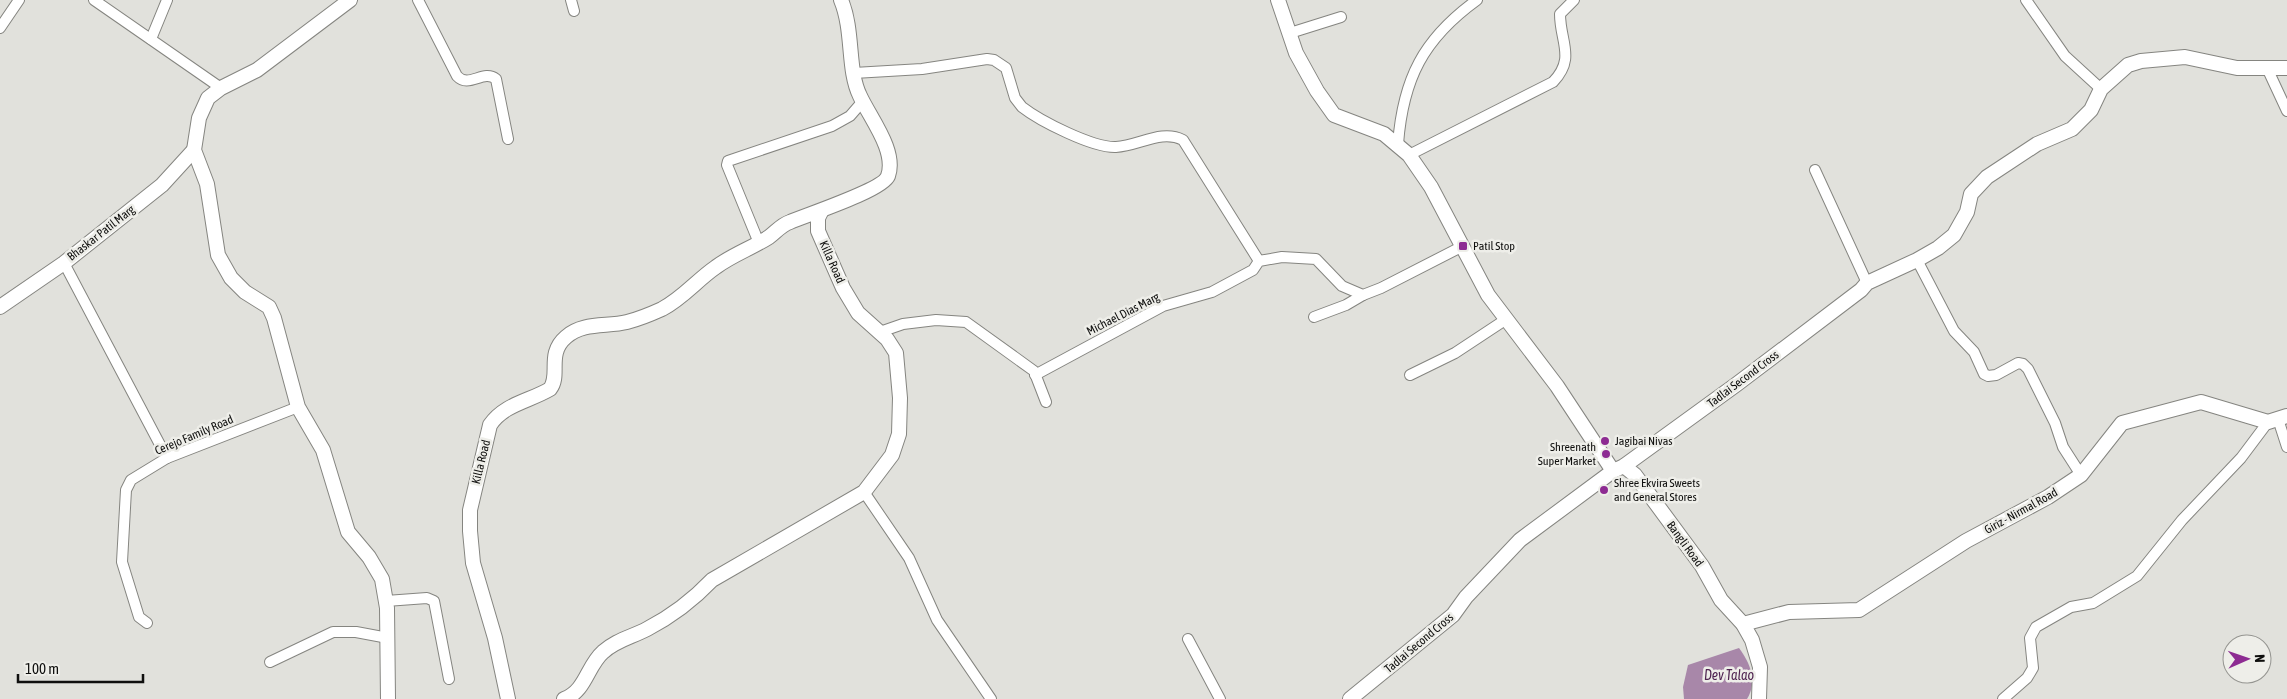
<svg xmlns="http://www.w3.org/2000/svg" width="2287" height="699" font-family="'Asap Condensed',sans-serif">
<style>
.water{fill:#a887a9}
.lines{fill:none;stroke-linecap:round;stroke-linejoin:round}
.street-casing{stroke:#858580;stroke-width:12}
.secondary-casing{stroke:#858580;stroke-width:16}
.street{stroke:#fff;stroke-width:10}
.secondary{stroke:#fff;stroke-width:14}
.poi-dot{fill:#8d2b92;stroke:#eeeee9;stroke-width:2}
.labels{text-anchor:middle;stroke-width:5;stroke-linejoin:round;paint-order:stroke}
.street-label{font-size:12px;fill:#0f0f0e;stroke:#eeeee9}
.poi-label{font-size:12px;fill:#0f0f0e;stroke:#eeeee9;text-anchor:start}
.water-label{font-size:14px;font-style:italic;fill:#4f2451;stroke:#eeeee9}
</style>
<rect width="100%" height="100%" fill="#e1e1dc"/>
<path class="water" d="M 1739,648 C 1750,663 1758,681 1747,699 L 1684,699 L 1683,687 L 1688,665 Z"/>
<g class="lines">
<g class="street-casing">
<g id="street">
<path d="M 94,0 L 221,88"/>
<path d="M 418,0 L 457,76 C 469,89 483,69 496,79 L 508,139"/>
<path d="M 571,0 L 574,11"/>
<path d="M 2026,0 L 2065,56 L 2101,89"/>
<path d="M 0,28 L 19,0"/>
<path d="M 1290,33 L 1341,17"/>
<path d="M 151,39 L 167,0"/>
<path d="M 2267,68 L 2287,111"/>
<path d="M 854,73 L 922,69 L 987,59 L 994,60 L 1006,68 L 1015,98 L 1022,107 C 1040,121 1093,148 1116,147 C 1139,146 1161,129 1183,140 L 1259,261"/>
<path d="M 1398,144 C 1403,79 1423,39 1477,0"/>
<path d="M 1409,155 L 1553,82 C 1576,58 1560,42 1560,14 L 1574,0"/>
<path d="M 1815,170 L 1867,283"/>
<path d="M 759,243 L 727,165 L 728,161 L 832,126 L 850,116 L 863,101"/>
<path d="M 1917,260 L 1954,331 L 1974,352 L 1984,374 L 1988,376 L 1996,375 L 2018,363 L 2023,364 L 2028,369 L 2055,423 L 2063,447 L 2081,475"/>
<path d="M 64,263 L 167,458"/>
<path d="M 1314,317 L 1346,305 L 1363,295"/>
<path d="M 880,332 L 903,324 L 936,320 L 966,322 L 1034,371 L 1046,402"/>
<path d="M 1035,375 L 1163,306 L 1212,292 L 1253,270 L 1259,261 L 1282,257 L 1316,259 L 1342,286 L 1363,295 L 1381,288 L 1463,246"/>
<path d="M 1410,375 L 1455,353 L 1505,320"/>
<path d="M 2278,419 L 2287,447"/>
<path d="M 864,492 L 909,558 L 937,620 L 991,699"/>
<path d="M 386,601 L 427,598 L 434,601 L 449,679"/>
<path d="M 147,623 L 139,617 L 122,562 L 126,490 L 131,480 L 167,458 L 298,407"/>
<path d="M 1188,639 L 1220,699"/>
<path d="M 270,662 L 333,632 L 356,632 L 388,638"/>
<path d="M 2003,699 L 2027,678 L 2033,668 L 2030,638 L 2036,627 L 2071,607 L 2093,603 L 2137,576 L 2182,520 L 2241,458 L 2268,422"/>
</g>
</g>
<g class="secondary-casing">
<g id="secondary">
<path d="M 350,0 L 257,70 L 221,88 L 208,98 L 199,118 L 194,150 L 207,184 L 218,255 L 231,278 L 245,292 L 269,307 L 274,318 L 298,407 L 323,450 L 348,532 L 369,557 L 382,579 L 387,608 L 388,699"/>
<path d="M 1278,0 L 1296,53 L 1317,91 L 1334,115 L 1384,134 L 1409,155 L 1431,187 L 1488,295 L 1557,386 L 1613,471"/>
<path d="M 0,307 L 64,263 L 162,185 L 194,150"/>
<path d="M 1624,466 L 1635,475 L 1702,566 L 1721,600 L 1743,624 L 1752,640 L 1760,667 L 1759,699"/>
<path d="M 1743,624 L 1789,612 L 1859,610 L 1966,541 L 2048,497 L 2081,475 L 2122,423 L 2201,402 L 2268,422 L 2287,416"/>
<path d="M 508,699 L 495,638 L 473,563 L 470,531 L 470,510 L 490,425 C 504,404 530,401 550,389 C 561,375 546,354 566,337 C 583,322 606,327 627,322 C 639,319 651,314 662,309 C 683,298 697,280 716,267 C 732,255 752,248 769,237 C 776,232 781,225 790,222 C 806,215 883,190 888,176 C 897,151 870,118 860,96 C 847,70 854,31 841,0"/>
<path d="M 564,699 C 586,691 587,666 603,652 C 616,640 632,637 647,629 C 672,616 693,600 712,580 L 864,492 L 892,455 L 899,434 L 900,398 L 896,353 L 887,339 L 858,313 L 843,288 L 818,231 L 818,218 L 821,212"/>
<path d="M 1350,699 L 1453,615 L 1466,597 L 1520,540 L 1613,471 L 1624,466 L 1737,384 L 1861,290 L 1867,283 L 1917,260 L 1938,248 L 1954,235 L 1967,212 L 1971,194 L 1987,177 L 2037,144 L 2072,129 L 2091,110 L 2101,89 L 2128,65 L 2141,61 L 2185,57 L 2237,68 L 2287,68"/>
</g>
</g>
<use href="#street" class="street"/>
<use href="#secondary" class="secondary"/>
</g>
<g class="poi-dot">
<rect x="1458" y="241" width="10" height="10" rx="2.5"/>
<circle cx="1605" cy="441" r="5"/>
<circle cx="1606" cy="454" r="5"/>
<circle cx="1604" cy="490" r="5"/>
</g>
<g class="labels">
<g class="street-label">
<text transform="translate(101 233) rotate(-38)" y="4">Bhaskar Patil Marg</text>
<text transform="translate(832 262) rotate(66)" y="4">Killa Road</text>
<text transform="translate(1123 314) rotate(-27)" y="4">Michael Dias Marg</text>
<text transform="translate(1743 379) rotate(-37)" y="4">Tadlai Second Cross</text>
<text transform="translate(194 435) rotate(-23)" y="4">Cerejo Family Road</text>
<text transform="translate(481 462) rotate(-76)" y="4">Killa Road</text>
<text transform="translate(2021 511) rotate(-29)" y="4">Giriz - Nirmal Road</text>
<text transform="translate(1685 544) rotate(54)" y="4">Bangli Road</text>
<text transform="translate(1419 643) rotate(-40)" y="4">Tadlai Second Cross</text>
</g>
<g class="poi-label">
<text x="1473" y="250">Patil Stop</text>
<text x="1615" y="445">Jagibai Nivas</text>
<text x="1596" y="451" text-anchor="end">Shreenath<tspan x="1596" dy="14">Super Market</tspan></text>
<text x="1614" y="487">Shree Ekvira Sweets<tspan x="1614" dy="14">and General Stores</tspan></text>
</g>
<g class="water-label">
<text x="1729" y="680">Dev Talao</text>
</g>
</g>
<g transform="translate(2247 659) rotate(88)"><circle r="24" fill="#eeeee9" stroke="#959591"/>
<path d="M0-4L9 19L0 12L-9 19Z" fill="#8d2b92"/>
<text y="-8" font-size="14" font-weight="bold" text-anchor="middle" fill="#0f0f0e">N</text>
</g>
<path d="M18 674v8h125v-8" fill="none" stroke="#0f0f0e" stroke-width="2.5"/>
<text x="25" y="674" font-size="15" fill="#0f0f0e" stroke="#eeeee9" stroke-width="4" paint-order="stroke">100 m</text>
</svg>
